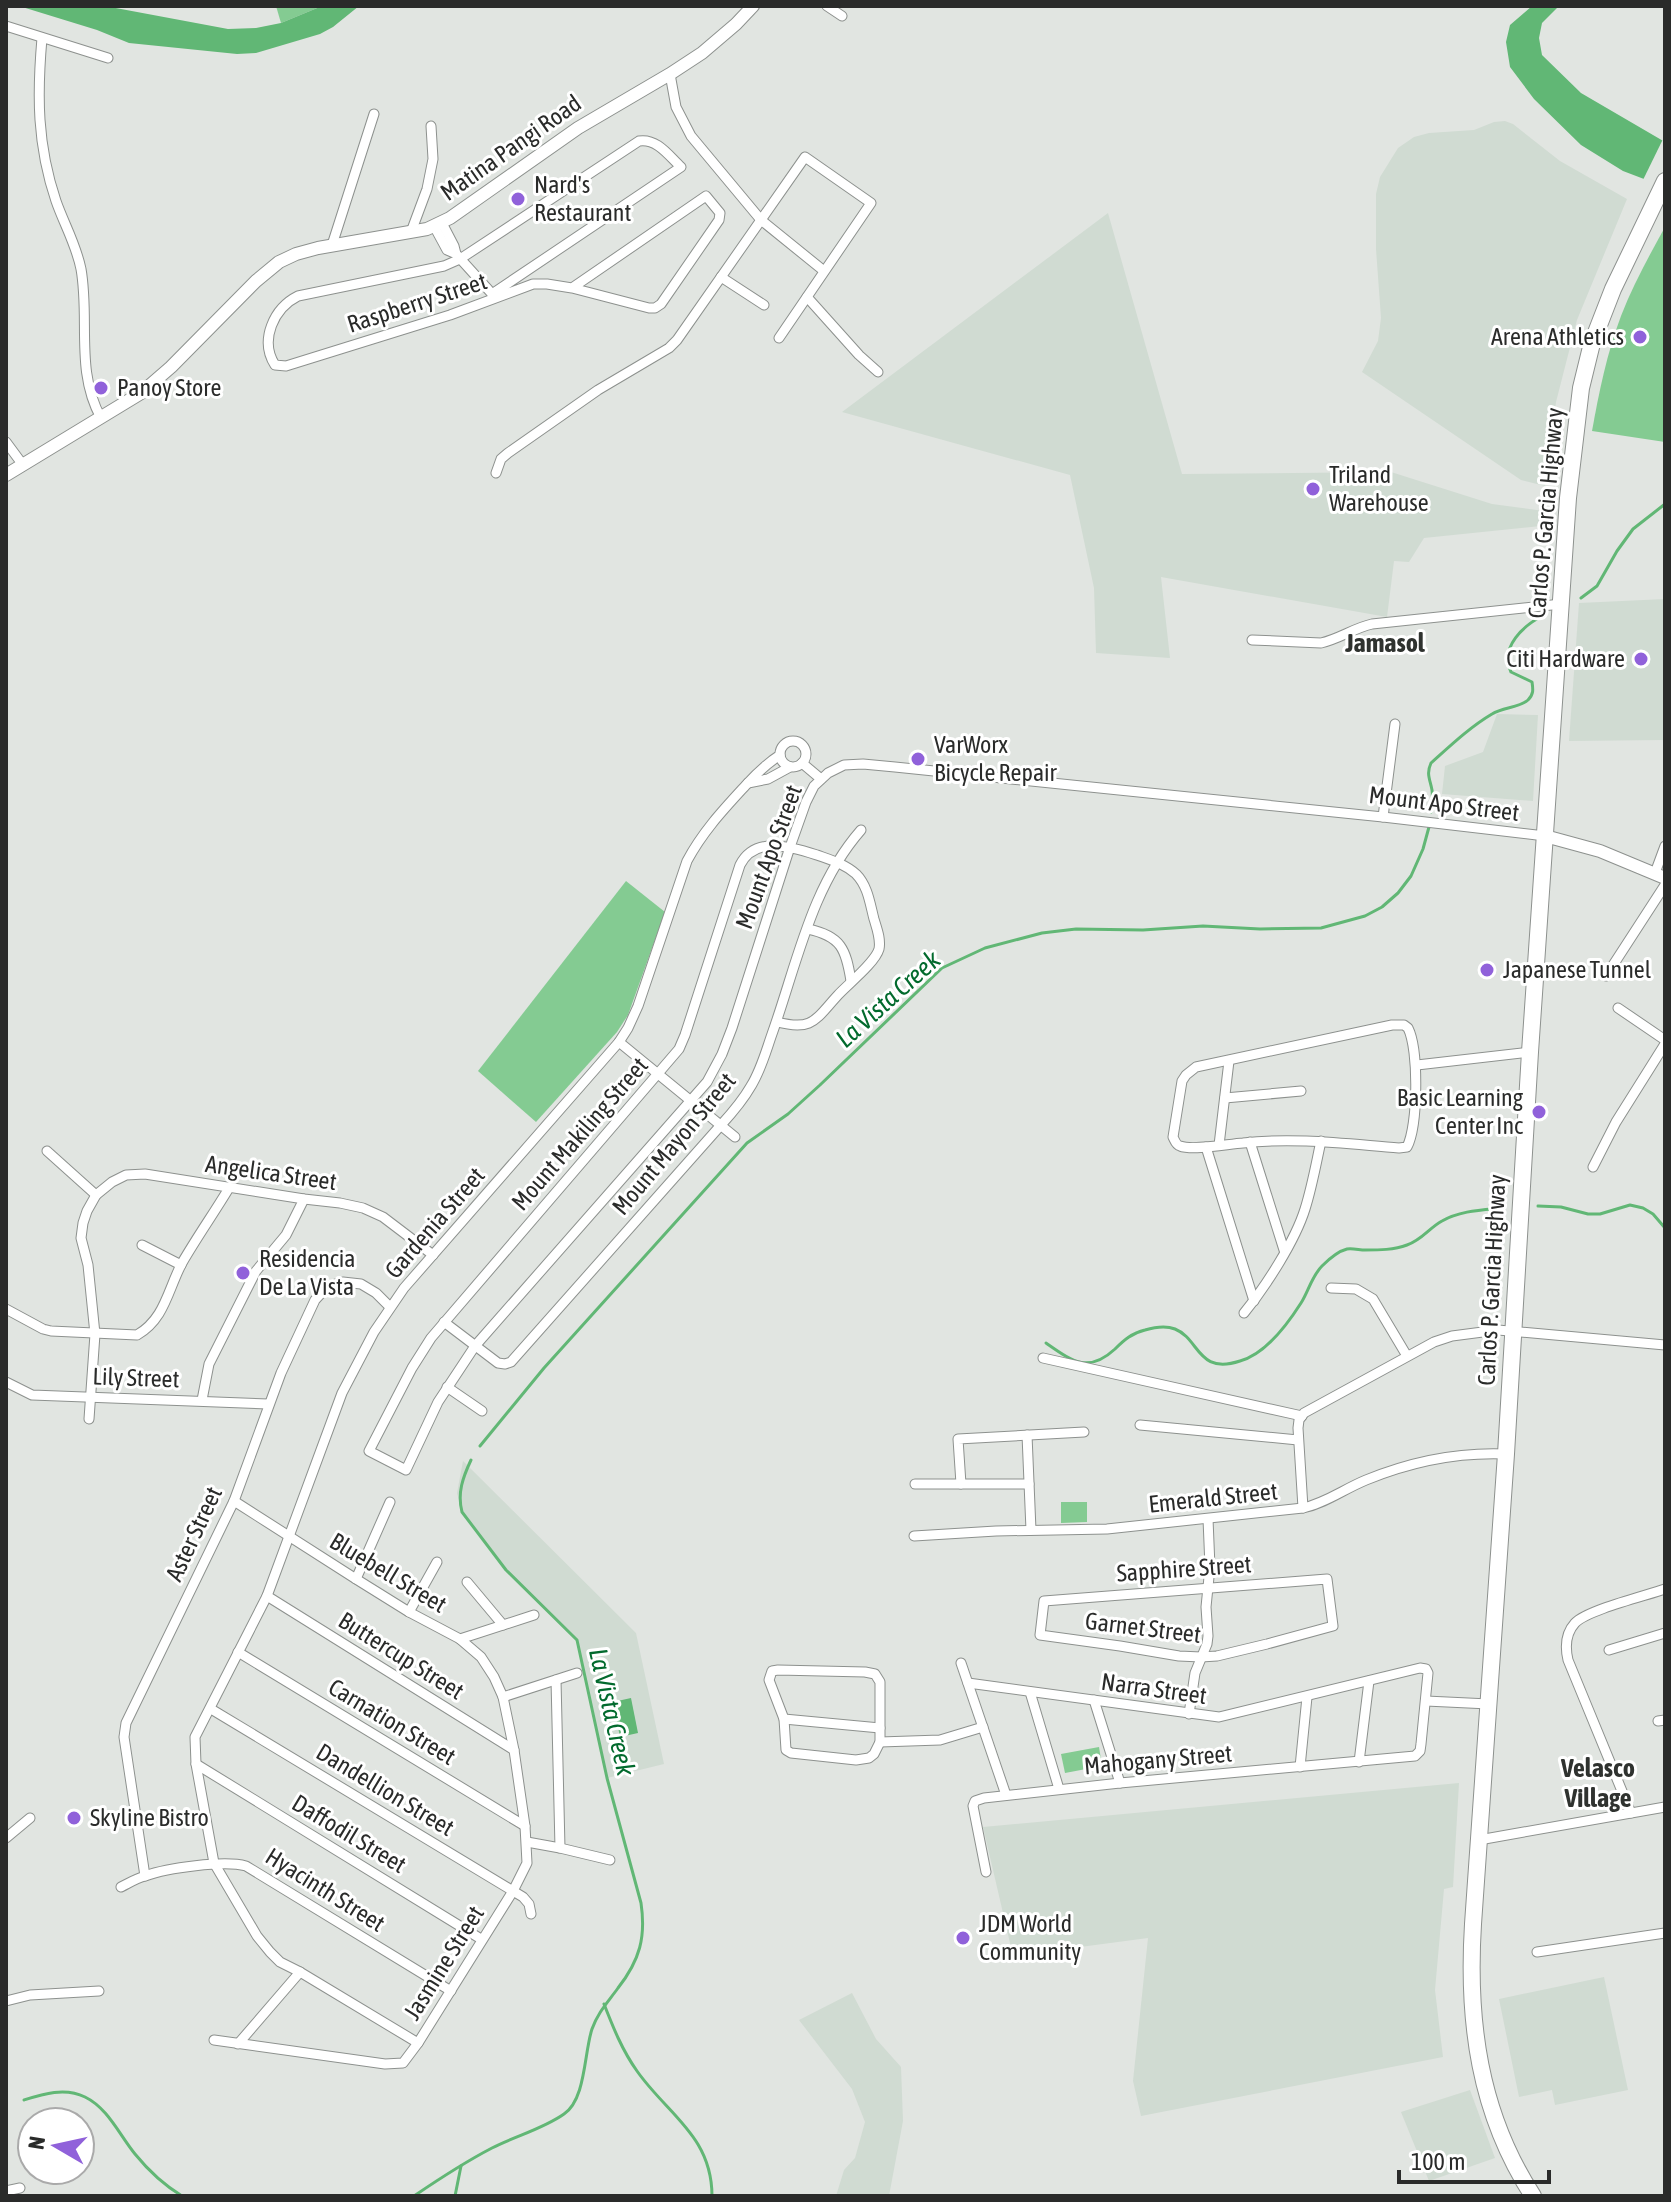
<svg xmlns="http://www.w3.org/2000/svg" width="1671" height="2202" font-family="'Asap Condensed',sans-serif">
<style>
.built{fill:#d0dbd2}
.green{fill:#84cb92}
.water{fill:#61b775}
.pier{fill:#e1e5e1}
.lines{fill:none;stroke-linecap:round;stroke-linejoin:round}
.stream{stroke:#61b775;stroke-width:3}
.street-casing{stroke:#8d918e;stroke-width:11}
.secondary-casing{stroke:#8d918e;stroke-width:14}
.highway-casing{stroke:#8d918e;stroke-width:18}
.street{stroke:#fff;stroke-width:9}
.secondary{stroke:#fff;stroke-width:12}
.highway{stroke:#fff;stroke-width:16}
.poi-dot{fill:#9061da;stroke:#fff;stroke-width:3}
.labels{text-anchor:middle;stroke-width:6;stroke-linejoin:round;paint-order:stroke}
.street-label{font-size:24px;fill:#2a2b2a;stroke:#fff}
.poi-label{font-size:24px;fill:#2a2b2a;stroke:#fff;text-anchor:start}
.neighbourhood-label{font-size:26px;font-weight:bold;fill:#2f322f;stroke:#fff}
.water-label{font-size:26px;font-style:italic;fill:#026a2d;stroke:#fff}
</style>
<rect width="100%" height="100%" fill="#e1e5e1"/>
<g class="built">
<path d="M 1505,121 L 1513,124 L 1560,161 L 1627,199 L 1577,320 L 1556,402 L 1545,486 L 1521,480 L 1362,372 L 1378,341 L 1381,318 L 1376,249 L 1376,194 L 1380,177 L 1398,148 L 1414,137 L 1429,133 L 1474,130 L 1494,122 Z"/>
<path d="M 1108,213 L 1182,474 L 1391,472 L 1492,504 L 1551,512 L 1550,525 L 1424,538 L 1409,562 L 1394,561 L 1387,617 L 1161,577 L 1170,658 L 1096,653 L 1094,588 L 1070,475 L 842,412 Z"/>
<path d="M 1665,599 L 1665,740 L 1569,741 L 1579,603 Z"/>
<path d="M 1497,714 L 1538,715 L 1533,801 L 1442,794 L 1445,766 L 1483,752 Z"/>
<path d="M 463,1461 L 636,1633 L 664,1764 L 607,1778 L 577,1640 L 506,1570 L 462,1512 L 457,1493 Z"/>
<path d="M 1459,1783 L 1453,1887 L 1444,1889 L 1435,1990 L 1443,2057 L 1141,2116 L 1133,2081 L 1148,1938 L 1013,1956 L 983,1827 Z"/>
<path d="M 1604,1977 L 1628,2090 L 1555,2105 L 1552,2090 L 1519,2097 L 1499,1999 Z"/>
<path d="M 852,1993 L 876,2039 L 901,2067 L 903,2121 L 889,2196 L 836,2196 L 844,2170 L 855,2158 L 865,2122 L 852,2089 L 799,2020 Z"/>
<path d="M 1470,2090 L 1495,2158 L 1429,2181 L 1401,2112 Z"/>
</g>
<g class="green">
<path d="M 276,6 L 322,6 L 281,23 Z"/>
<path d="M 1665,227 L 1665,442 L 1592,431 C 1599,392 1607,353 1621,316 C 1633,285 1649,256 1665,227 Z"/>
<path d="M 626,881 L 665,912 L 628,1015 L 617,1032 L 536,1122 L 478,1071 Z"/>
<path d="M 1087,1502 L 1087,1522 L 1061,1523 L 1061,1502 Z"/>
<path d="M 1099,1747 L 1102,1766 L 1065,1773 L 1061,1754 Z"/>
</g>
<g class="water">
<path d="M 19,6 L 105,6 L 228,29 L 256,28 L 281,23 L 322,6 L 359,6 L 333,27 L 320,34 L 256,53 L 237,54 L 129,43 L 97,30 Z"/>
<path d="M 1532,6 L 1559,6 L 1542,23 L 1539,38 L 1542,55 L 1581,93 L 1665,142 L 1665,187 L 1623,171 L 1581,145 L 1534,99 L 1510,67 L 1506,42 L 1510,25 Z"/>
<path d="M 631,1698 L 638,1733 L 620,1737 L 613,1702 Z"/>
</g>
<path class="pier" d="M 1664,137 L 1665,137 L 1665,191 L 1642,182 Z"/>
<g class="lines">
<g class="stream">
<path d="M 1581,598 L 1597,586 L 1617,551 L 1633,529 L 1665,504"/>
<path d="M 1431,812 C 1432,805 1433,797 1432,790 C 1430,779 1426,774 1431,763 C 1450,746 1470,727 1492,714 C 1503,707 1519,708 1528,700 C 1534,694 1533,689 1532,682 L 1511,672 C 1499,647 1524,625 1544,615"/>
<path d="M 1538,1206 L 1561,1207 L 1588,1214 L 1600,1214 L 1630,1205 L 1643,1208 L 1653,1214 L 1665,1228"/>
<path d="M 1046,1343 C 1072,1361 1088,1374 1115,1349 C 1124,1340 1132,1333 1145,1330 C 1155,1327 1165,1325 1175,1329 C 1200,1339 1197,1375 1240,1361 C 1266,1354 1287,1325 1301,1303 C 1308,1292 1312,1276 1322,1266 C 1328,1260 1339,1251 1347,1249 C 1352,1248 1360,1250 1365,1250 C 1379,1250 1394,1250 1407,1245 C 1422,1240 1429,1228 1442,1221 C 1459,1211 1481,1210 1501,1208"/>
<path d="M 480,1446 L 544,1368 L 747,1143 L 788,1114 L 820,1085 L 942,968 L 985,948 L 1042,933 L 1076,929 L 1143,930 L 1203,926 L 1260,929 L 1321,928 L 1365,916 L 1382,907 L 1398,893 L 1411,876 L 1423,849 L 1429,827"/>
<path d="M 604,2004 C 613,2027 622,2050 637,2071 C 667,2114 712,2136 712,2196"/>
<path d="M 24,2100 C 43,2094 65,2087 85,2097 C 108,2108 120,2136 135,2154 C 148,2170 164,2185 182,2196"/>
<path d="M 414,2196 C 439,2179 465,2162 492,2148 C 515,2136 543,2129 564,2114 C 586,2099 584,2053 592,2029 C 598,2012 608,2002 618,1988 C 640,1960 646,1937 641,1903 L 607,1778 L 577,1640 L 506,1570 L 462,1512 C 457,1493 463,1477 471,1460"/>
<path d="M 455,2196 L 461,2166"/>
</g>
<g class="street-casing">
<g id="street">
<path d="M 827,6 L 842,16"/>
<path d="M 6,26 L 108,58"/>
<path d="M 42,38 C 37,95 37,145 56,201 C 64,224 76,244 81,269 C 90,320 75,371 101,418"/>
<path d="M 670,74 L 676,107 L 691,136 L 761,220 L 824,271"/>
<path d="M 442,223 L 454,246 L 456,254"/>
<path d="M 434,226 L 447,250 L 456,254 L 494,296"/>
<path d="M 411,232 L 427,189 L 433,159 L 431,126"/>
<path d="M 332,245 L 374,114"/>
<path d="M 721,277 L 764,305"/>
<path d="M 492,294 L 681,167 C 669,156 657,138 639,141 L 460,259 L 444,266 L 298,296 C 274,308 259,340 275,365 L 286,366 L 450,315 L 533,284 L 547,284 L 572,288 L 649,308 L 655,308 L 661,304 L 719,220 L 720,213 L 706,196 L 572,288"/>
<path d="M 807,297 L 859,355 L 878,372"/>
<path d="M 6,442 L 23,465"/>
<path d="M 496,473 L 501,459 L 508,453 L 598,390 L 669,348 L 677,340 L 805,157 L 871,203 L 779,338"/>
<path d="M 1252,640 L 1321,643 C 1339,639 1354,628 1372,624 L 1561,604"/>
<circle cx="793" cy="754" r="13"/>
<path d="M 802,763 L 821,779"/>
<path d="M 748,783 L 768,779 L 790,767"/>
<path d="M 1383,817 L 1395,724"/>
<path d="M 1655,873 L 1665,846"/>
<path d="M 808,929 C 841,936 846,949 851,981"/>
<path d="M 1606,976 L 1665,885"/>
<path d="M 1618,1008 L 1665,1040"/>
<path d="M 777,1022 C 813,1031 815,1020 838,995 C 848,984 875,963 879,949 C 881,939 877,929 874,919 C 870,904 868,886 856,874 C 845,864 831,860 817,855 C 792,847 755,835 740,865 L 685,1035 L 679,1049 L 431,1338 L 412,1368 L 369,1451 L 406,1470 L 438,1402 L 475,1346 L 707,1082 L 722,1054 L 732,1028 L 790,847 L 806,802 L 814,786 L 828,773 L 844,765 L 863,764 L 895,767 L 1383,817 L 1545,836"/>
<path d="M 1392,1025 L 1404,1025 L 1408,1028 C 1419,1050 1418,1126 1407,1147 L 1399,1148 C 1347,1144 1295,1137 1243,1143 C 1228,1144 1193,1151 1180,1146 C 1176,1145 1175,1141 1173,1137 L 1182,1081 L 1186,1075 L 1196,1067 Z"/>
<path d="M 619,1042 L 735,1137"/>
<path d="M 1417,1065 L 1530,1052"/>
<path d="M 1225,1098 L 1301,1091"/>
<path d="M 1250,1142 L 1284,1250"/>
<path d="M 1219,1145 L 1229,1061"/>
<path d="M 1206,1147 L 1254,1301"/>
<path d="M 47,1151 L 96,1195"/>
<path d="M 1593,1167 L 1616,1122 L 1665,1044"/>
<path d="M 142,1245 L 181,1265"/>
<path d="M 1331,1288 L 1356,1289 L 1373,1299 L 1407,1356"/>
<path d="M 6,1309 L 43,1329 L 51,1331 L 137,1335 C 165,1319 168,1289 182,1263 C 197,1237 214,1213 229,1188"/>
<path d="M 1244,1313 C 1266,1286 1295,1241 1305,1209 C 1312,1187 1316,1164 1321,1141"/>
<path d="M 444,1322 L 498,1363 L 505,1364 L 511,1362 L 721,1125 C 732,1113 743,1100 751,1086 C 761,1070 766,1051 772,1034 C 797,964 811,887 861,830"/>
<path d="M 1043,1358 L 1302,1416"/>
<path d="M 6,1382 L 32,1395 L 268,1404"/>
<path d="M 447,1387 L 482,1411"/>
<path d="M 202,1400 L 209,1364 L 256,1271 L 286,1235 L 304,1199"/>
<path d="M 89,1419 L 95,1334 L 88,1265 L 81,1238 L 83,1223 L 87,1211 L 96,1195 L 112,1182 L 126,1175 L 145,1174 L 304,1199 L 340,1203 L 363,1208 L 383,1217 L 433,1255"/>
<path d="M 1140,1425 L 1298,1440"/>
<path d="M 1027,1435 L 1031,1530"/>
<path d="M 915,1484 L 1029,1484"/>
<path d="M 961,1484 L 958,1439 L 1084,1432"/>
<path d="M 1303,1508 L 1298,1428 L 1299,1420 L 1304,1413 L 1434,1342 L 1452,1336 L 1498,1330 L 1665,1345"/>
<path d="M 914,1536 L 996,1531 L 1107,1529 L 1303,1508 C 1326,1503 1344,1489 1366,1480 C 1410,1462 1458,1452 1506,1454"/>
<path d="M 356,1579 L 390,1502"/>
<path d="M 1327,1579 L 1333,1626 L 1267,1644 L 1217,1656 L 1201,1657 L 1179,1656 L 1120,1646 L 1040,1635 L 1044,1601 Z"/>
<path d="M 467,1582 L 503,1625"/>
<path d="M 267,1596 L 514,1750"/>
<path d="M 409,1612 L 437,1562"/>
<path d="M 460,1639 L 534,1615"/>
<path d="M 1609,1650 L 1665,1633"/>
<path d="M 238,1652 L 525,1826"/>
<path d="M 961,1663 L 1006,1795"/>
<path d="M 778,1670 L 865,1672 L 875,1674 L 880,1682 L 880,1742 L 874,1754 L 869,1758 L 856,1760 L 791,1753 L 786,1750 L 784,1719 L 769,1680 L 772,1671 Z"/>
<path d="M 556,1680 L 560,1848"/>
<path d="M 968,1683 L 1219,1717 L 1420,1668 L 1426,1669 L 1428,1673 L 1421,1744 L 1420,1751 L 1415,1756 L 1120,1783 L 984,1798 L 975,1801 L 973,1806 L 986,1872"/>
<path d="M 1030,1692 L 1059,1789"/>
<path d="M 503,1697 L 577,1673"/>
<path d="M 1094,1700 L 1120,1783"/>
<path d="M 1426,1701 L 1489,1704"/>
<path d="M 211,1709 L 523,1897 L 529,1904 L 531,1914"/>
<path d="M 1189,1714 L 1195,1673 L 1207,1644 L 1208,1636 L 1206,1607 L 1210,1567 L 1208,1519"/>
<path d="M 784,1719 L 880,1728"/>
<path d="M 1658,1721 L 1665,1720"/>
<path d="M 880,1742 L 940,1740 L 983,1727"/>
<path d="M 1359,1762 L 1369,1681"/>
<path d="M 196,1764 L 481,1939"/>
<path d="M 1300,1767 L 1307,1697"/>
<path d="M 1631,1813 L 1568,1660 C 1565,1647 1565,1634 1575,1623 C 1587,1610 1645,1596 1665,1589"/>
<path d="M 6,1838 L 30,1818"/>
<path d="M 1479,1840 L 1665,1807"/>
<path d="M 527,1842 L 560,1848 L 610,1860"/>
<path d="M 145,1876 L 124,1737 L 126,1723 L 234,1501 L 281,1373 L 315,1300 L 328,1286 L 343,1282 L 361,1284 L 376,1293 L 390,1307"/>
<path d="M 121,1887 C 129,1883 137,1878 145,1876 C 167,1868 224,1860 246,1866 L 451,1991"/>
<path d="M 1537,1952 L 1665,1933"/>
<path d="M 6,2001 L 30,1995 L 99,1991"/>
<path d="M 214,2040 L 385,2064 L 403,2063 L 418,2043 L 513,1891 L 527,1863 L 525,1826 L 514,1750 L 503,1697 L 494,1677 L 481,1657 L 460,1639 L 409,1612 L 356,1579 L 234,1501"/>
<path d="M 418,2043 L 300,1972 L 280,1962 L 270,1952 L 257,1936 L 214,1863 L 196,1764 L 195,1737 L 267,1596 L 342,1393 L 374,1332 L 404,1288 L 619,1042 L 628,1028 L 638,1006 L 687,861 C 703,831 724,809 746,785 C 757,773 766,764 780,755"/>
<path d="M 238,2044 L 300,1972"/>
<path d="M 6,2191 L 20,2188"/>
</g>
</g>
<g class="secondary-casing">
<g id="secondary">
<path d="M 6,475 L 141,393 L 171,367 L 256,281 L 279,262 L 296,254 L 318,248 L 427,229 L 450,218 L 578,128 L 670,74 L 702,53 L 736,24 L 753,6"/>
<path d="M 1545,836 L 1600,851 L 1665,878"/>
</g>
</g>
<g class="highway-casing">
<path id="highway" d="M 1533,2196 C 1479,2113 1467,2021 1473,1924 L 1506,1454 L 1530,1052 L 1568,498 L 1581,388 L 1592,343 L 1613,289 L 1665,181"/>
</g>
<use href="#street" class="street"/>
<use href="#secondary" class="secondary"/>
<use href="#highway" class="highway"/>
</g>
<g class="poi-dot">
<circle cx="518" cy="199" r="8"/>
<circle cx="1640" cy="337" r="8"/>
<circle cx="101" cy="388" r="8"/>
<circle cx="1313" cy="489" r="8"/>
<circle cx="1641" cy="659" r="8"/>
<circle cx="918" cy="759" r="8"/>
<circle cx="1487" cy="970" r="8"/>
<circle cx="1539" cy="1112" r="8"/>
<circle cx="243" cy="1273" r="8"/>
<circle cx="74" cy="1818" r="8"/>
<circle cx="963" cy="1938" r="8"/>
</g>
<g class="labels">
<g class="street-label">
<text transform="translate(511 148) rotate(-35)" y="8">Matina Pangi Road</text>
<text transform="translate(417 303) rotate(-18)" y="8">Raspberry Street</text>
<text transform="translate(1546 513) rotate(-85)" y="8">Carlos P. Garcia Highway</text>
<text transform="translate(1444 804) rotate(7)" y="8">Mount Apo Street</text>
<text transform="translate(769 857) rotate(-70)" y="8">Mount Apo Street</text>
<text transform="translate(580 1134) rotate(-49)" y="8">Mount Makiling Street</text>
<text transform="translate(674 1144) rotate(-50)" y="8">Mount Mayon Street</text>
<text transform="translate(271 1173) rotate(8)" y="8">Angelica Street</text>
<text transform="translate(435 1223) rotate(-49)" y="8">Gardenia Street</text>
<text transform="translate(1492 1280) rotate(-87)" y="8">Carlos P. Garcia Highway</text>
<text transform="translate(136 1378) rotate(2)" y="8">Lily Street</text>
<text transform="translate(1213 1498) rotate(-6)" y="8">Emerald Street</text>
<text transform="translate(194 1534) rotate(-65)" y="8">Aster Street</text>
<text transform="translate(1184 1569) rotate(-4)" y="8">Sapphire Street</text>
<text transform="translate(388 1573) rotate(31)" y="8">Bluebell Street</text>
<text transform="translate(1143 1628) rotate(7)" y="8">Garnet Street</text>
<text transform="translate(401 1656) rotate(32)" y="8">Buttercup Street</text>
<text transform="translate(1154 1689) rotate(8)" y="8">Narra Street</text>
<text transform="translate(392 1722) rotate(31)" y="8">Carnation Street</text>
<text transform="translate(1158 1760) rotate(-5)" y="8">Mahogany Street</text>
<text transform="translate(385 1790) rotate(31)" y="8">Dandellion Street</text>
<text transform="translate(349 1834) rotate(31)" y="8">Daffodil Street</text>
<text transform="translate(325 1890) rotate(32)" y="8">Hyacinth Street</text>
<text transform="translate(444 1963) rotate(-58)" y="8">Jasmine Street</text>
</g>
<g class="poi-label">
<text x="534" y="193">Nard's<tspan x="534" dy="28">Restaurant</tspan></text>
<text x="1624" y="345" text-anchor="end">Arena Athletics</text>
<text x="117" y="396">Panoy Store</text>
<text x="1329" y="483">Triland<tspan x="1329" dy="28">Warehouse</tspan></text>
<text x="1625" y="667" text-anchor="end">Citi Hardware</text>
<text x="934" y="753">VarWorx<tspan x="934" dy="28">Bicycle Repair</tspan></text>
<text x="1503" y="978">Japanese Tunnel</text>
<text x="1523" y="1106" text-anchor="end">Basic Learning<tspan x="1523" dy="28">Center Inc</tspan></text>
<text x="259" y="1267">Residencia<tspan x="259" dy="28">De La Vista</tspan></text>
<text x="90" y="1826">Skyline Bistro</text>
<text x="979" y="1932">JDM World<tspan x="979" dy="28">Community</tspan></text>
</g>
<g class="neighbourhood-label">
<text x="1385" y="652">Jamasol</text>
<text x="1598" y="1777">Velasco<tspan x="1598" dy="30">Village</tspan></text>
</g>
<g class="water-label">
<text transform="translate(888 999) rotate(-42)" y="9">La Vista Creek</text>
<text transform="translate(612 1712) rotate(77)" y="9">La Vista Creek</text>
</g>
</g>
<rect width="1671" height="2202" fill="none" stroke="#2a2b2a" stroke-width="16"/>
<g transform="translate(56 2146) rotate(279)"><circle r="38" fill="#ffffff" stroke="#aaaaaa" stroke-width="2"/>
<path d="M0-6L14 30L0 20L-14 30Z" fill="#9061da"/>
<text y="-12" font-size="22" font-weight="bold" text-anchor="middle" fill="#2a2b2a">N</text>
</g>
<path d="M1399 2170v12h150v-12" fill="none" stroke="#2a2b2a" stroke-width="4"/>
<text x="1411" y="2170" font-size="24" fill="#2a2b2a" stroke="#ffffff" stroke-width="6" paint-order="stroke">100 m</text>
</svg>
